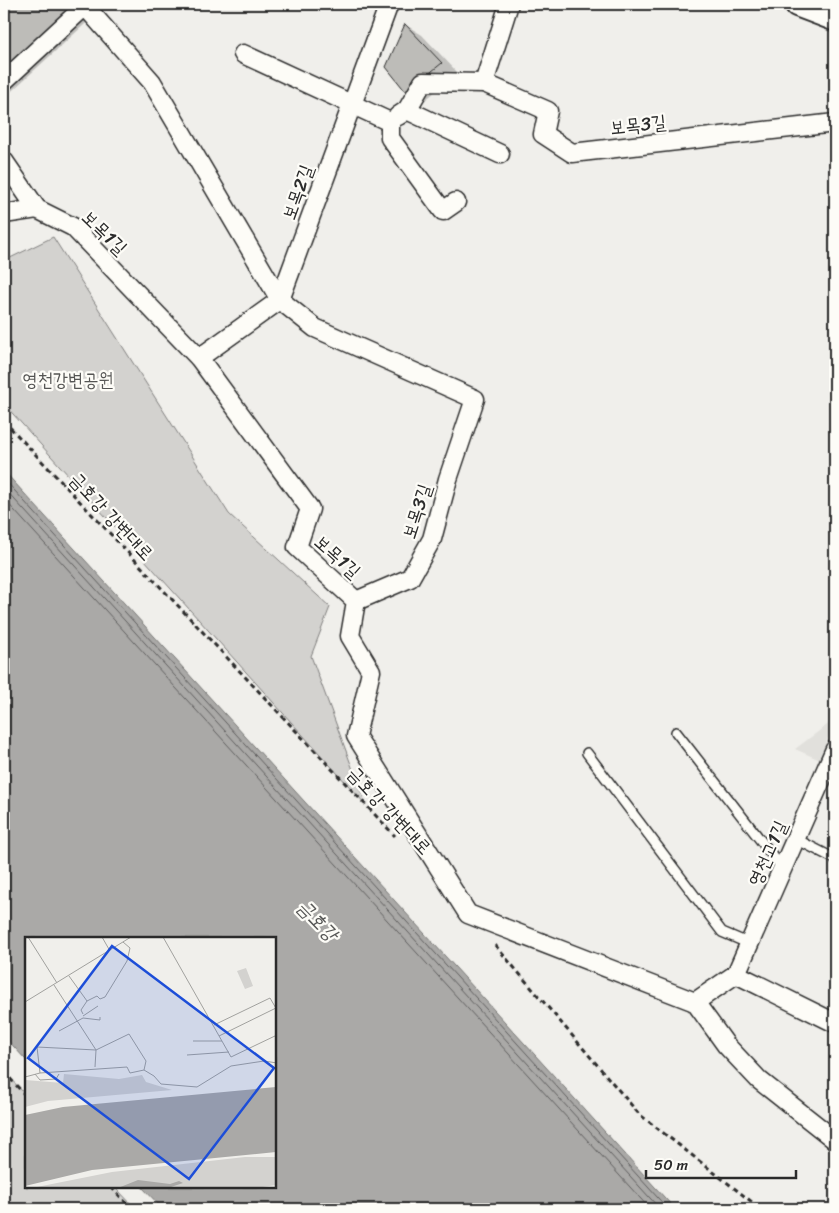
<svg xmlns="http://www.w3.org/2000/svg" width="839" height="1213" font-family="Sriracha,'Poor Story',sans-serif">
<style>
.built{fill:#e1e0dc}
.green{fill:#d3d2cf;stroke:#7f7e7d}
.water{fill:#aaa9a7;stroke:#777775}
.shadow{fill:#0003}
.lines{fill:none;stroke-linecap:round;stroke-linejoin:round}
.shore{stroke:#5e5d5d;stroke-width:1}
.building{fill:#bdbcb8;stroke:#2b2b2b}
.service-casing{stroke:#2b2b2b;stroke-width:12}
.minor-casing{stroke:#2b2b2b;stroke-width:21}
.secondary-casing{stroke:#2b2b2b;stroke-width:29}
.path{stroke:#2b2b2b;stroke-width:3;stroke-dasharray:5 4;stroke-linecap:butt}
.service{stroke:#fdfcf7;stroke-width:9}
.minor{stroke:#fdfcf7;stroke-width:18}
.secondary{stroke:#fdfcf7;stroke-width:25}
.labels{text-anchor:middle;stroke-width:4.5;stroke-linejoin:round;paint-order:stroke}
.street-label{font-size:19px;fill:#2b2b2b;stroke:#fdfcf7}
.park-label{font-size:19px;fill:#555554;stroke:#fdfcf7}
.water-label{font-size:20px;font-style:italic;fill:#575756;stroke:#fdfcf7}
.inset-road{fill:none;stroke:#a1a19e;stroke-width:1}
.view{fill:#1d4ed8;fill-opacity:0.15;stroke:#1d4ed8;stroke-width:2.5}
.inset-edge{fill:none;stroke:#2b2b2b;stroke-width:2.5}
</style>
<rect width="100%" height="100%" fill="#f0efeb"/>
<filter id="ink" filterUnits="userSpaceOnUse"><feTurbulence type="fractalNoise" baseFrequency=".02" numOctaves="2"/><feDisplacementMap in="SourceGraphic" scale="10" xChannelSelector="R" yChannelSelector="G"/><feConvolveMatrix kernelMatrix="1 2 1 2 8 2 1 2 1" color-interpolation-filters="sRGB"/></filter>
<g filter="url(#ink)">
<path class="built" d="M 835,719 L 820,760 L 795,749 Z"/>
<g class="green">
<path d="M 53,237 L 229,514 L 330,607 L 311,656 L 366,805 L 4,404 L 4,261 Z"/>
<path d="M 4,1072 L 26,1095 L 26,1187 L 115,1187 L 136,1209 L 4,1209 Z"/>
</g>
<path class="water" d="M 4,471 L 675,1209 L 163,1209 L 142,1187 L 275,1187 L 275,938 L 26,938 L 26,1060 L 4,1036 Z"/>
<g class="shadow">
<path d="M 4,4 L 81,4 L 96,14 L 4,98 Z"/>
<path d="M 406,25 L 422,35 L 458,73 L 424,101 L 407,91 Z"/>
</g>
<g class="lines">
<g class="shore">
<path d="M 4,479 L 668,1209"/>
<path d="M 4,488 L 660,1209"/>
<path d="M 4,499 L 650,1209"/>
</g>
</g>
<g class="building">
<path d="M 4,4 L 82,4 L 4,81 Z"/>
<path d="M 405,24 L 442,63 L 406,92 L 386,67 Z"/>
</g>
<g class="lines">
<g class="service-casing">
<g id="service">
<path d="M 676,732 L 783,869"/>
<path d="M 587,753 L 722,932 L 750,944"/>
<path d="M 796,839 L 835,859"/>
</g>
</g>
<g class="minor-casing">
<g id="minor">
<path d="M 243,54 L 390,122 L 390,138 L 443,211 L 456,202"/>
<path d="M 4,81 L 85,6 L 152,82 L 280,300 L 315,328 L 475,399 L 448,479 L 432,539 L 410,578 L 356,601"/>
<path d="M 484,83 L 509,4"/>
<path d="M 407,110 L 423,82 L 484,83 L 548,111 L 543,134 L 572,153 L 835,123"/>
<path d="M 398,116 L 407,110 L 500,154"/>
<path d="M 4,161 L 37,209 L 73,227 L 199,358 L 310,509 L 297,547 L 356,601 L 350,636 L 371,671 L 356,736 L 468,914 L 695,1002 L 726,1045 L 759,1080 L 835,1140"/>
<path d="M 4,214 L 37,209"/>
<path d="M 199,358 L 280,300 L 389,4"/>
<path d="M 736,974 L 835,749"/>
<path d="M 736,974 L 835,1023"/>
<path d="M 695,1002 L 736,974"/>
</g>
</g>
<g class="secondary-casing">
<path id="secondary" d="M 798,4 L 835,18"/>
</g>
<g class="path">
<path d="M 4,421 L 395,836"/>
<path d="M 495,945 L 639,1114 L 761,1209"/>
<path d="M 4,1072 L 26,1096"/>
<path d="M 111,1187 L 132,1209"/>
</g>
<use href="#service" class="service"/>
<use href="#minor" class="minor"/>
<use href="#secondary" class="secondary"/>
</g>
</g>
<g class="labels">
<g class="street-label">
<text transform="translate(638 124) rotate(-6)" y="7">보목3길</text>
<text transform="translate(297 192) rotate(-70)" y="7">보목2길</text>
<text transform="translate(105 232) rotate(44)" y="7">보목1길</text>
<text transform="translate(416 511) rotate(-72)" y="7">보목3길</text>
<text transform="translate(112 516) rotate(47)" y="7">금호강 강변대로</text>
<text transform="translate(338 556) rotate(42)" y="7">보목1길</text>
<text transform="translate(390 810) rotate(47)" y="7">금호강 강변대로</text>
<text transform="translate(767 853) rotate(-66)" y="7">영천고1길</text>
</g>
<g class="park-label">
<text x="68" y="386">영천강변공원</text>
</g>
<g class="water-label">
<text transform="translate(318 920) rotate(46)" y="7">금호강</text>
</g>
</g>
<g transform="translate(25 937)">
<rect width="251" height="251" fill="#f0efeb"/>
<path d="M 221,31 L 228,49 L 220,52 L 212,34 ZM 39,137 L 94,142 L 117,138 L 121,145 L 147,153 L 23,164 L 0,170 L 0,143 L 38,146 ZM 220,220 L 251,220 L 251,248 L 231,251 L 7,251 L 87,235 Z" fill="#d3d2cf"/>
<path d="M 251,150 L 251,215 L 67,233 L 0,249 L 0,178 L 38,170 ZM 113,243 L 145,247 L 154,244 L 158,246 L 143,251 L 93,251 Z" fill="#aaa9a7"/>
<path class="inset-road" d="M 3,0 L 32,46M 77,0 L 85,14M 138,0 L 206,120M 44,39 L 62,64M 29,48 L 71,113 L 70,130M 0,65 L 106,0M 58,77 L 56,73 L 62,64 L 72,59 L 75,62 L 80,60 L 102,24 L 105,11 L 98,5M 58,79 L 73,69M 189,88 L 245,61 L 252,73M 34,94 L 58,81 L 75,83 L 75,80M 194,99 L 251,71M 168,104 L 197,104M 162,118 L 204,115M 206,120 L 252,98M 15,136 L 102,130 L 105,136 L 119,133 L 129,139 L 136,147 L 172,150 L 206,129 L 239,124 L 252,126M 10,137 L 15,143 L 31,142 L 34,137M 0,140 L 15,136 L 12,110 L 71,113 L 104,97 L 121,124 L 119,133"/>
<path class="view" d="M 87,9 L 249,131 L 164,242 L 3,121 Z"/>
<rect width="251" height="251" class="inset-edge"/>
</g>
<rect width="839" height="1213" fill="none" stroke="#fdfcf7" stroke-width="20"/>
<rect x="10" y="10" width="819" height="1193" fill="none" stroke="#2b2b2b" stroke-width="2" filter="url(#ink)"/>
<path d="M646 1170v8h150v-8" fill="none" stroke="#2b2b2b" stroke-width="2.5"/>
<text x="654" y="1170" font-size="15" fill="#2b2b2b" stroke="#fdfcf7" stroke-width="4" paint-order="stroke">50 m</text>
</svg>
